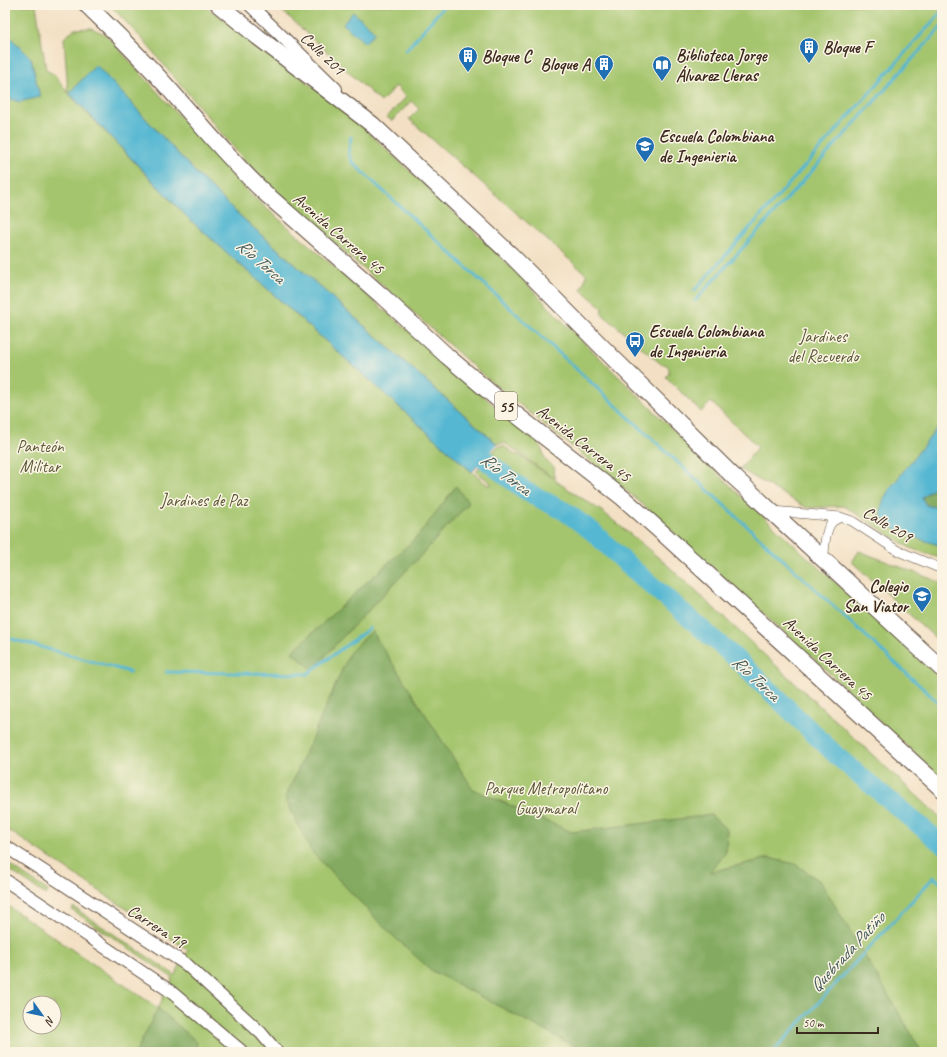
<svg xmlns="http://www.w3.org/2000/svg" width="947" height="1057" font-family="Caveat,sans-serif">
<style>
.green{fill:#a4c56d;stroke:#707846;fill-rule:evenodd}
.forest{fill:#83aa60;stroke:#5f6a3f}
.water{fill:#54b7d2;stroke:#487078}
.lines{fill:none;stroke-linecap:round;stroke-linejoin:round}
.stream{stroke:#54b7d2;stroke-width:3}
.river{stroke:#54b7d2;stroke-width:19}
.street-casing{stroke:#574537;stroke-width:10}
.secondary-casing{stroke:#574537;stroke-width:14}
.highway-casing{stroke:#574537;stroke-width:18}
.street{stroke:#fff;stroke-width:9}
.secondary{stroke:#fff;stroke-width:12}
.highway{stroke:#fff;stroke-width:16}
.labels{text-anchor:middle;stroke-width:3;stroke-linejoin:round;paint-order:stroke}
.shield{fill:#fcf5e5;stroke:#75675a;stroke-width:1}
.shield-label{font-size:16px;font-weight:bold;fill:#3b2a1e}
.poi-label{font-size:17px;font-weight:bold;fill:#3b2a1e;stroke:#fcf5e5;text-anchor:start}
.street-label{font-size:17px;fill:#3b2a1e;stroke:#fcf5e5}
.park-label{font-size:17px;fill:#5a5836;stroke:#fcf5e5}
.water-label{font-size:18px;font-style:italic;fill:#445b5d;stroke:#fcf5e5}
</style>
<rect width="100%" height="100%" fill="#fcf5e5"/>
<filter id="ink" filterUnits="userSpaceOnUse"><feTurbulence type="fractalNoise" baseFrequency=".025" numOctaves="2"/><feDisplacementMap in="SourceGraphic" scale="8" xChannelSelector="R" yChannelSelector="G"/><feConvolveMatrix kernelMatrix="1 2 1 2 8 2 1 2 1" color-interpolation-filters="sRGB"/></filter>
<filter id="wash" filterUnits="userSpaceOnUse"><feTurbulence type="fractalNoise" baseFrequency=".012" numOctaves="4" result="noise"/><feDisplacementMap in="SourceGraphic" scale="16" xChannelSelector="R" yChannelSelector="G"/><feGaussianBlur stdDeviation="0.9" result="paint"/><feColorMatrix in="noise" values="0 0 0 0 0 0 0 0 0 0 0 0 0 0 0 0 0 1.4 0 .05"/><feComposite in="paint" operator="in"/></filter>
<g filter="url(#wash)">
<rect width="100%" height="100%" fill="#f3e0c4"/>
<g class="green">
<path d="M 5,5 L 36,5 L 46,70 L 55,75 L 68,93 L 64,38 L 74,29 L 91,28 L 105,34 L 250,194 L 541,446 L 545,460 L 555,468 L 553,473 L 556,481 L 603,512 L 665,563 L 942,819 L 942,1052 L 5,1052 L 5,904 L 158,1008 L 173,978 L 72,910 L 73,907 L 175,975 L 188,950 L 5,828 ZM 96,66 L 199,176 L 237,213 L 497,444 L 505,443 L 553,478 L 517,454 L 516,455 L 504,446 L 497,447 L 476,472 L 491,483 L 489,486 L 472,472 L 187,217 L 69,94 ZM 30,1003 L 54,1003 L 54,1027 L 30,1027 Z"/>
<path d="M 110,5 L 204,5 L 262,47 L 355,120 L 494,250 L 574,333 L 744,499 L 942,680 L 942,778 L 878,720 L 821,665 L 641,503 L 594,464 L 483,375 L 388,290 L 302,215 L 250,167 L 143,40 Z"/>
<path d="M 276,5 L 942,5 L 942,559 L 910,548 L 844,506 L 807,508 L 740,469 L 758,447 L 711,402 L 701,412 L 666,377 C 672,371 669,363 661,364 L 601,313 L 603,308 L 581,290 L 587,275 L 409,119 L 419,109 L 411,101 L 392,121 L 387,117 L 406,97 L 396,86 L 381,102 Z"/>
<path d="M 859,551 L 942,583 L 942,644 L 852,562 Z"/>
<path d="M 5,862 L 48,891 L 46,895 L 5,867 Z"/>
</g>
<g class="forest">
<path d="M 456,486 L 469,503 L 412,565 L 336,644 L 313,670 L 292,652 L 366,583 L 418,536 Z"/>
<path d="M 939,487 L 942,489 L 942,507 L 939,508 L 926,505 L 922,498 L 931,490 Z"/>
<path d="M 372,631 L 473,789 L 572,832 L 711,815 L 727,830 L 726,852 L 710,872 L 769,858 L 795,864 L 821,882 L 922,1052 L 642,1052 L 580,1049 L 432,971 L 390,933 L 312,852 L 285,799 L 350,652 Z"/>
<path d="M 158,1008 L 197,1042 L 196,1052 L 136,1052 Z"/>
</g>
<g class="water">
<path d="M 353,12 L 375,32 L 365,43 L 343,24 Z"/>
<path d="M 5,32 L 31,58 L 40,97 L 19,102 L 5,97 Z"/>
<path d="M 96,65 L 199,176 L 237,213 L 497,444 L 472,472 L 187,217 L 69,93 Z"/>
<path d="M 942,422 L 942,455 L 941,459 L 942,489 C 934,486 927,493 922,498 L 926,505 L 939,508 L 942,507 L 942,546 C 929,542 890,531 883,520 C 881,515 881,507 883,502 C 886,491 896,482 902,473 C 915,456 929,439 942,422 Z"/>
</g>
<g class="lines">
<g class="stream">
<path d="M 406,50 L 445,5"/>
<path d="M 351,137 C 349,149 346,154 354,164 L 942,706"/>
<path d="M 694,291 L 942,11"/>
<path d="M 695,301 L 942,26"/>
<path d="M 5,637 L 130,672"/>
<path d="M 166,672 L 307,674 L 370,628"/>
<path d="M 773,1052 L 934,877 L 942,884"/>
</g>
<path class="river" d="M 465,441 L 489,463 L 527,492 L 566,512 L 593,532 L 626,563 L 741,663 L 839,758 L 942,844"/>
</g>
</g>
<g filter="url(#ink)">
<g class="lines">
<g class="street-casing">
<g id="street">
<path d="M 773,511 L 840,517 L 852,521 L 898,551 L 942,569"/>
<path d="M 824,561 C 824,551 825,530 832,522 C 834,520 838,519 840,517"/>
</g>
</g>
<g class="secondary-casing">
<g id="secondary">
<path d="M 250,5 L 336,89"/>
<path d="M 5,846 L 187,965 L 261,1033 L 277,1052"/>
<path d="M 5,880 L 170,991 L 239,1049 L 242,1052"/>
</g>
</g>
<g class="highway-casing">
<g id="highway">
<path d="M 87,5 C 109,26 131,48 152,70 C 190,111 224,155 265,193 L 382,296 L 447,356 L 514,413 L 623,498 L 667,537 L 942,789"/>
<path d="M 219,5 L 258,37 L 373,125 L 511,255 L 611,356 L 733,476 L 942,669"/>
</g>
</g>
<use href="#street" class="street"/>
<use href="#secondary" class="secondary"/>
<use href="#highway" class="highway"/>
</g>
</g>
<defs>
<g id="building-pin" transform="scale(1)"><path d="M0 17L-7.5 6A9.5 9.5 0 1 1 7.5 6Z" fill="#1f6fb2" stroke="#fcf5e5"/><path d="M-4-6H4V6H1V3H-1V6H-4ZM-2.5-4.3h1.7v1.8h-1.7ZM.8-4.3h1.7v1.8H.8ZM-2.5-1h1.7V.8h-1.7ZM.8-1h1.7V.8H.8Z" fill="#fff"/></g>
<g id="library-pin" transform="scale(1)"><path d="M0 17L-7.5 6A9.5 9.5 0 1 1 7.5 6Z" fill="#1f6fb2" stroke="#fcf5e5"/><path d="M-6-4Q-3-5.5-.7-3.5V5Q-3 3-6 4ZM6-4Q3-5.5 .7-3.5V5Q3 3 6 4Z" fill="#fff"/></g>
<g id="university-pin" transform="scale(1)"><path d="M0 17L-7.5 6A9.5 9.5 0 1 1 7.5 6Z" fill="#1f6fb2" stroke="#fcf5e5"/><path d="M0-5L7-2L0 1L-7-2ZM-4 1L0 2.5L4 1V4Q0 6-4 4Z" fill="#fff"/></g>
<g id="bus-pin" transform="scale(1)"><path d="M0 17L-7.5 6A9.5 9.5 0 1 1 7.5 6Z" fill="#1f6fb2" stroke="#fcf5e5"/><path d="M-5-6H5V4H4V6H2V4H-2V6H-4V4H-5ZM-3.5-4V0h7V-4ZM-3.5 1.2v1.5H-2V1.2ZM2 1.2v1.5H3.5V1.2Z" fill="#fff"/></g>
<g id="school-pin" transform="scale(1)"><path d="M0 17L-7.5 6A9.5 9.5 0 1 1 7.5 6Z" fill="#1f6fb2" stroke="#fcf5e5"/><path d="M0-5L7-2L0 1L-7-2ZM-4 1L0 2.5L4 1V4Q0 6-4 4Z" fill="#fff"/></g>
</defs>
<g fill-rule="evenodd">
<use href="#building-pin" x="809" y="47"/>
<use href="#building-pin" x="468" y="56"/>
<use href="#building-pin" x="604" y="64"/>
<use href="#library-pin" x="662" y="65"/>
<use href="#university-pin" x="645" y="146"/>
<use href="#bus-pin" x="635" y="341"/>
<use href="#school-pin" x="922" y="596"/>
</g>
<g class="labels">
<rect class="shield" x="495" y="392" width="22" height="28" rx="3"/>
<g class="shield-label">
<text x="506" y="412">55</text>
</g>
<g class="poi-label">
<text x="823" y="53">Bloque F</text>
<text x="676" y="61">Biblioteca Jorge<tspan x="676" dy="20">Álvarez Lleras</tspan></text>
<text x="482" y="62">Bloque C</text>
<text x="590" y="70" text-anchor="end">Bloque A</text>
<text x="659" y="142">Escuela Colombiana<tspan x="659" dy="20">de Ingenieria</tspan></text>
<text x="649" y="337">Escuela Colombiana<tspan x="649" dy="20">de Ingeniería</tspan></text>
<text x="908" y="592" text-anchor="end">Colegio<tspan x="908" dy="20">San Viator</tspan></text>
</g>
<g class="street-label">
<text transform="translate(323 53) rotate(44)" y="6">Calle 201</text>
<text transform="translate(339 233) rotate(41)" y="6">Avenida Carrera 45</text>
<text transform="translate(584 443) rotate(38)" y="6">Avenida Carrera 45</text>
<text transform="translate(888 524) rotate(31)" y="6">Calle 209</text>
<text transform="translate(828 658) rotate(43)" y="6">Avenida Carrera 45</text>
<text transform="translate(157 926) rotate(33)" y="6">Carrera 19</text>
</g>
<g class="park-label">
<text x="823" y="342">Jardines<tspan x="823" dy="20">del Recuerdo</tspan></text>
<text x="40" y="452">Panteón<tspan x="40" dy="20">Militar</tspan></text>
<text x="204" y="506">Jardines de Paz</text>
<text x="546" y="794">Parque Metropolitano<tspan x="546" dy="20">Guaymaral</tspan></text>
</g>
<g class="water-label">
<text transform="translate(261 261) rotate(41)" y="6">Río Torca</text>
<text transform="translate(506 474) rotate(37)" y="6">Río Torca</text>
<text transform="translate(756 678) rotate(43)" y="6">Río Torca</text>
<text transform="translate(847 952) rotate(-47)" y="6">Quebrada Patiño</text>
</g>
</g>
<rect width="947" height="1057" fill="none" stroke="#fcf5e5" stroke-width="20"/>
<g transform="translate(42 1015) rotate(123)"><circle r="19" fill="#fcf5e5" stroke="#afa495"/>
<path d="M0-3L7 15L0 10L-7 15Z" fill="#1f6fb2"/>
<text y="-6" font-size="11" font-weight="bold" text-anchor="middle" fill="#3b2a1e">N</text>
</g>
<path d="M797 1027v6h81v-6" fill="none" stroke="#3b2a1e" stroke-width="2"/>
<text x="803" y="1027" font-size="12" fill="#3b2a1e" stroke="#fcf5e5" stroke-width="3" paint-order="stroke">50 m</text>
</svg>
